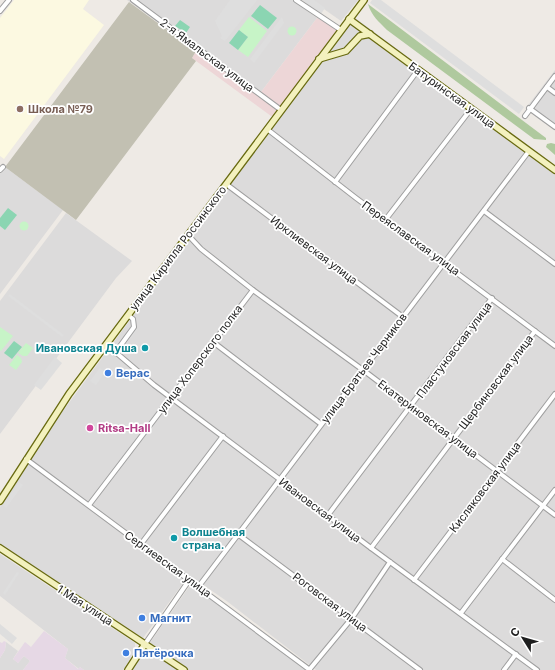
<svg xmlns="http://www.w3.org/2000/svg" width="555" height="670" font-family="Inter,sans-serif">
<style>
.residential{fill:#dcdbdb}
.commercial{fill:#edd6d7}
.industrial{fill:#e6d8e5}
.education{fill:#fcf9e1}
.construction{fill:#c2c0b2}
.forest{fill:#afc99e}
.park{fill:#c7f4c7}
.pitch{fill:#8bd5b2}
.parking{fill:#dedede}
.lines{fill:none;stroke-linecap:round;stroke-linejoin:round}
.street-casing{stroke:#9f9f9f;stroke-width:6}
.secondary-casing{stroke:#686a10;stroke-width:8}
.street{stroke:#fff;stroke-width:4}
.secondary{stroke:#f3f1be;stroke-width:5.5}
.education-dot{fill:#8d6e63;stroke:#fff;stroke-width:1.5}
.culture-dot{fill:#0f9aa8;stroke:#fff;stroke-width:1.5}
.shop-dot{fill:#3f7fe0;stroke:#fff;stroke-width:1.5}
.hotel-dot{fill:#d1479c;stroke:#fff;stroke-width:1.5}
.labels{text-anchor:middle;stroke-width:3.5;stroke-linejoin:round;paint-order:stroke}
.street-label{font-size:11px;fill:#1e1e1e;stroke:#fff}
.education-label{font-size:11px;font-weight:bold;fill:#785e54;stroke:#fff;text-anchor:start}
.culture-label{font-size:11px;font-weight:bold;fill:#0d838f;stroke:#fff;text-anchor:end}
.shop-label{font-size:11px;font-weight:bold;fill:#366cbe;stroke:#fff;text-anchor:start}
.hotel-label{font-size:11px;font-weight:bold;fill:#b23c85;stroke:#fff;text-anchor:start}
</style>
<rect width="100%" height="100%" fill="#eeeae5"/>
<g class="residential">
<path d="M 127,0 L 292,0 L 317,18 L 258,96 Z"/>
<path d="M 311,0 L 358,0 L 341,21 Z"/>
<path d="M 354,17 L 555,167 L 555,670 L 316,670 L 228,602 L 189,575 L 143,638 L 0,544 L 0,507 L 43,438 Z"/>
<path d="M 555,70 L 555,130 L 526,108 Z"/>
<path d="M 5,167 L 63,210 L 0,294 L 0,174 Z"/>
<path d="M 66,213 L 132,261 L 116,278 L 0,434 L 0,301 Z"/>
<path d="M 0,554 L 135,643 L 135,651 L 123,670 L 84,670 L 80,667 L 79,669 L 65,658 L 68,649 L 0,596 Z"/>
<path d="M 191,584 L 306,670 L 131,670 Z"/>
<path d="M 6,642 L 18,651 L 13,659 L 18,663 L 24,656 L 30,661 L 23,670 L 0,670 L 0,658 L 5,650 Z"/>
</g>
<path class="commercial" d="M 317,18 L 336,28 L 337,31 L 273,116 L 271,116 L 192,58 L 196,51 L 258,96 Z"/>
<g class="industrial">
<path d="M 44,631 L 68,649 L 65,658 L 78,669 L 80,667 L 84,670 L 23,670 L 30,661 L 24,656 L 18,663 L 13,659 L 25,642 L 31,647 Z"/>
<path d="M 4,641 L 6,642 L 5,650 L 0,658 L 0,642 L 2,643 Z"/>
</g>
<path class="education" d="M 14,0 L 89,0 L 83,9 L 104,25 L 4,159 L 0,156 L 0,18 Z"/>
<path class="construction" d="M 129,2 L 196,51 L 192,58 L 196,61 L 76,220 L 5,167 Z"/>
<g class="forest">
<path d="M 368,4 L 546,138 L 546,140 L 534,139 L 387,30 C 379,22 371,15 368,4 Z"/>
<path d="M 551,143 L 555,144 L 555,155 L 546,147 L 547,144 Z"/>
</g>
<g class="park">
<path d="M 249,17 L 267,31 L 248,57 L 238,50 L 248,37 L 239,30 Z"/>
<circle cx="292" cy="31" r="4.5"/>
<circle cx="24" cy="226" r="4.5"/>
<path d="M 0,327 L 13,336 L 1,351 L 0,350 Z"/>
<path d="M 26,343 L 33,348 L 27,356 L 23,356 L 18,353 Z"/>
<path d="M 17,355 L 21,358 L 22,362 L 16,370 L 9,365 Z"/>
</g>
<g class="pitch">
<path d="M 260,5 L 277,18 L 268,29 L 251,16 Z"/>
<path d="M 180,20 L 190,27 L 186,33 L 175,26 Z"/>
<path d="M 239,30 L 248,37 L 238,50 L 229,43 Z"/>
<path d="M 8,208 L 17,215 L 5,230 L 0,226 L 0,218 Z"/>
<path d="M 14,341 L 22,347 L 12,359 L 4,353 Z"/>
</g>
<g class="parking">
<path d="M 230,0 L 257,0 L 225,41 L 220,38 L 222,36 L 215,21 Z"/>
<path d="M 302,0 L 314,0 L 325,8 L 321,14 Z"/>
<path d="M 372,0 L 381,0 L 524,107 L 519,114 L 370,3 Z"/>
<path d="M 282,17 L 284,23 L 254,63 L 250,59 Z"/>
<path d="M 10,294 L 64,335 L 62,337 L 8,296 Z"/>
<path d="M 132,325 L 137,330 L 123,348 L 118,343 Z"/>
<path d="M 55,357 L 62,363 L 41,390 L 34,385 Z"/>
<path d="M 100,368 L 105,372 L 96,385 L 90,381 Z"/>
<path d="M 19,482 L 23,485 L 6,508 L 3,505 Z"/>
<path d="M 17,572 L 19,573 L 5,595 L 3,593 Z"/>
<path d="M 0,624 L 17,638 L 12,644 L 0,634 Z"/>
</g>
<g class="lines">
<g class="street-casing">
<g id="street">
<path d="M 133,0 L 281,110"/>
<path d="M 296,0 L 341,30"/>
<path d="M 0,11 L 9,0"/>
<path d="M 547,87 L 555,93"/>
<path d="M 529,108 L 555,127"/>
<path d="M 525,116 L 555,76"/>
<path d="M 267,129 L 356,198 L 555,346"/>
<path d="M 0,170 L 3,167"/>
<path d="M 335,182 L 418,70"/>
<path d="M 226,184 L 403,317"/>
<path d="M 484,211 L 555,264"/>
<path d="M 386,219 L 471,109"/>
<path d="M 188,235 L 201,249 L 253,290 L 363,370 L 555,515"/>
<path d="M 213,342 L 321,424"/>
<path d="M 106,344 L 154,385 L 371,548 L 537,670"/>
<path d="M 115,353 L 134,327 L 133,319 L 128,315"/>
<path d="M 26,459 L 310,670"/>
<path d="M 89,505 L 253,290"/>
<path d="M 328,515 L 492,298"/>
<path d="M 239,535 L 420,670"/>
<path d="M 141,544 L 223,436"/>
<path d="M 371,548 L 535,331"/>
<path d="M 502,559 L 555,600"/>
<path d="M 414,580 L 555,394"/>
<path d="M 199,586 L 529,151"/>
<path d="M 461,613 L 555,490"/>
<path d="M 145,644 L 190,579"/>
<path d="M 309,670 L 352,618 L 390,562"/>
<path d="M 504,670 L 516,654"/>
</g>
</g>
<g class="secondary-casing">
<g id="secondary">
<path d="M 349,19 L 555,170"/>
<path d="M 319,59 L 346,51 L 360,36 L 370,34"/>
<path d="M 0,501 L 69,394 L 364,0"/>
<path d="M 0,548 L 184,670"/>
<path d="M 128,670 L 145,644"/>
</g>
</g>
<use href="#street" class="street"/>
<use href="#secondary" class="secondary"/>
</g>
<circle class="education-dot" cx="20" cy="109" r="4"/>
<g class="culture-dot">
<circle cx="145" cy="348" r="4"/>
<circle cx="174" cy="538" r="4"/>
</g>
<g class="shop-dot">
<circle cx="108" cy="373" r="4"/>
<circle cx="142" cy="618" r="4"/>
<circle cx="126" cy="653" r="4"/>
</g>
<circle class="hotel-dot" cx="90" cy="428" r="4"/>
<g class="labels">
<g class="street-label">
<text transform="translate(207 55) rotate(37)" y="4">2-я Ямальская улица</text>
<text transform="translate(452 95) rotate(36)" y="4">Батуринская улица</text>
<text transform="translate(411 238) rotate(36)" y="4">Переяславская улица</text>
<text transform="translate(178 248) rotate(-53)" y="4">улица Кирилла Россинского</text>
<text transform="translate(314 250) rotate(37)" y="4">Ирклиевская улица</text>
<text transform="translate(454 350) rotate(-53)" y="4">Пластуновская улица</text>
<text transform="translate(200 359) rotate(-53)" y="4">улица Хоперского полка</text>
<text transform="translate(364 368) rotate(-53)" y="4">улица Братьев Черников</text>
<text transform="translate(496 382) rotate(-53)" y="4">Щербиновская улица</text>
<text transform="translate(428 419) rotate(37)" y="4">Екатериновская улица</text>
<text transform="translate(485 487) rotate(-53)" y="4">Кисляковская улица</text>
<text transform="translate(320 510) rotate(37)" y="4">Ивановская улица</text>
<text transform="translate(168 564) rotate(36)" y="4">Сергиевская улица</text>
<text transform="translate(330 602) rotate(37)" y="4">Роговская улица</text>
<text transform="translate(85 605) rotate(33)" y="4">1 Мая улица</text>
</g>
<g class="education-label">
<text x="28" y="113">Школа №79</text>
</g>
<g class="culture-label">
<text x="137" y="352">Ивановская Душа</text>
<text x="182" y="536" text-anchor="start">Волшебная<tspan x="182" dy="13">страна.</tspan></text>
</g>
<g class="shop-label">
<text x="116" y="377">Верас</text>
<text x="150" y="622">Магнит</text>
<text x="134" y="657">Пятёрочка</text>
</g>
<g class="hotel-label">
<text x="98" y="432">Ritsa-Hall</text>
</g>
</g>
<g transform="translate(523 638) rotate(307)" stroke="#ffffff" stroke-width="3" paint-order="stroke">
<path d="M0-3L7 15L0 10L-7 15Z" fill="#1e1e1e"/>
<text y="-6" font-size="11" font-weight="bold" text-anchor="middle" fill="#1e1e1e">С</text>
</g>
</svg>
